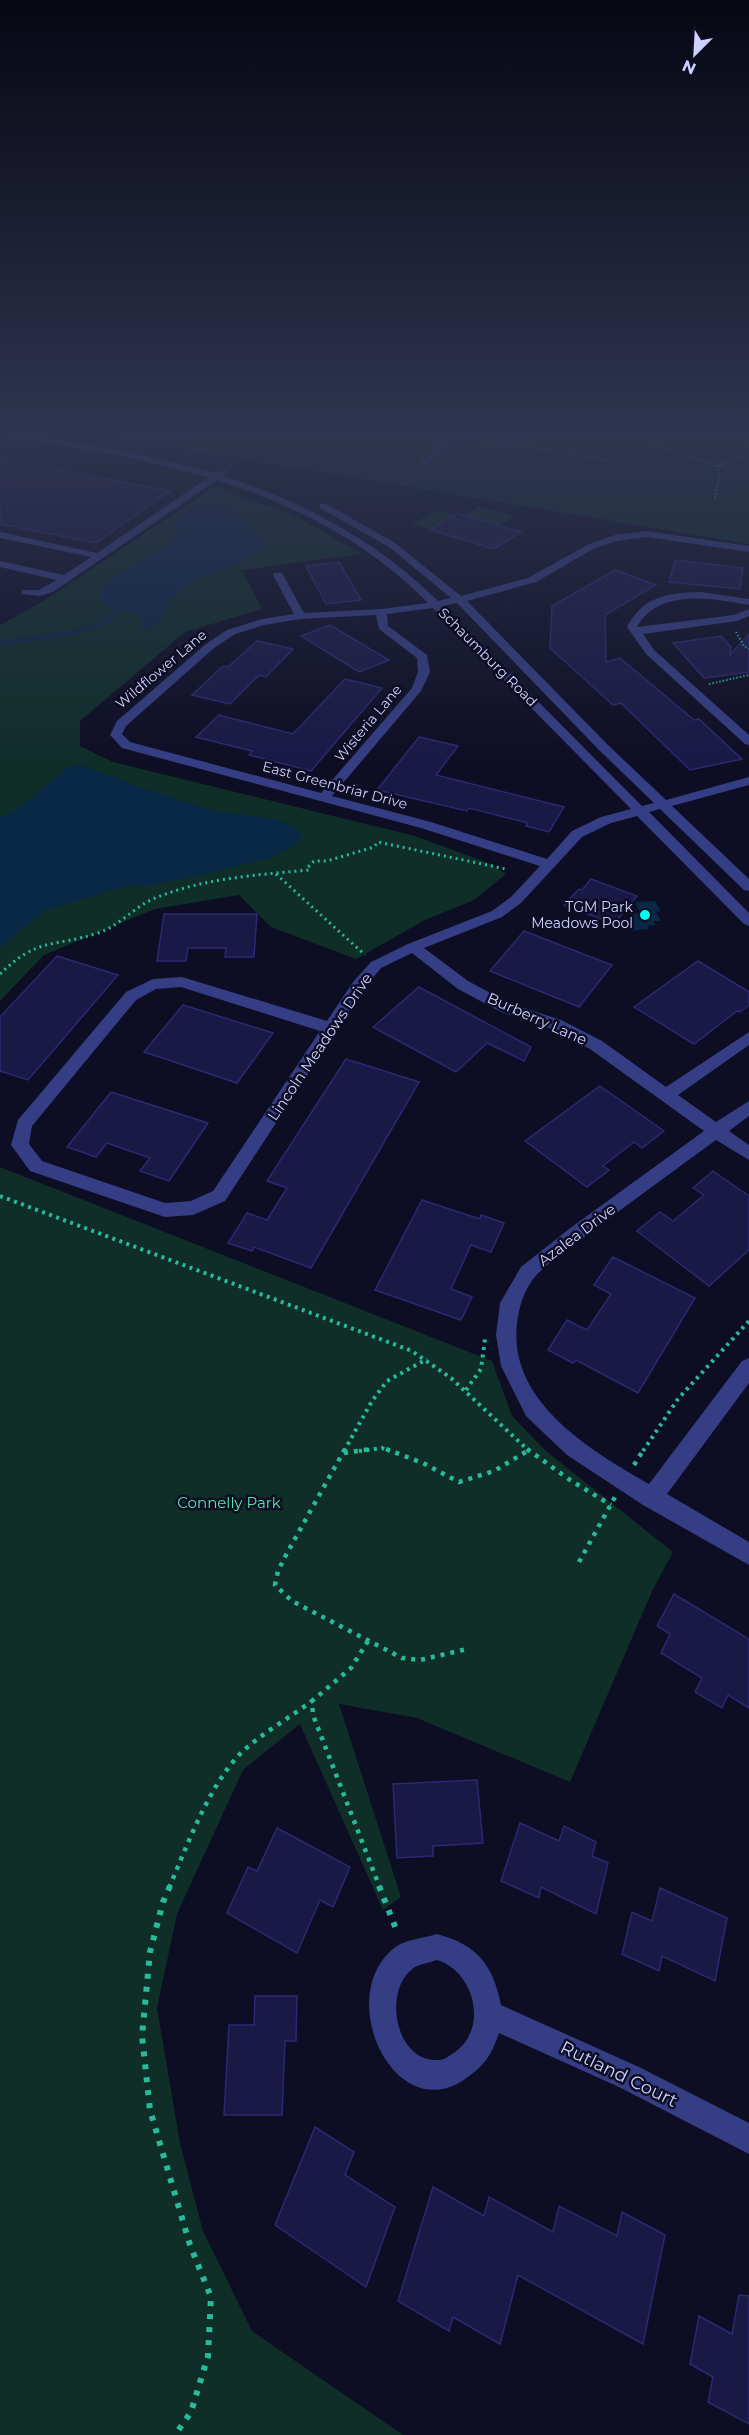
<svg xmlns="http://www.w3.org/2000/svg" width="749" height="2435" font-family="Montserrat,sans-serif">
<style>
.green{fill:#0f2e28}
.water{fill:#092846}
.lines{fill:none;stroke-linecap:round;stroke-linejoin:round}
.stream{stroke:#092846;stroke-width:4.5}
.building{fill:#1a1845;stroke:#2c2873;stroke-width:1.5}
.path-far4{stroke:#27bb9c;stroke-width:2;stroke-dasharray:1.5 2;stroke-linecap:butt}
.path-far3{stroke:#27bb9c;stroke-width:3;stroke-dasharray:2 4;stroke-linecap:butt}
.path-far2{stroke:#27bb9c;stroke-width:4;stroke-dasharray:3 4.5;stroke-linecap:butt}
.path-far1{stroke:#27bb9c;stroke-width:4.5;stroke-dasharray:4 6;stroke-linecap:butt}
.path{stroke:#27bb9c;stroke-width:6;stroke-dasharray:5 8;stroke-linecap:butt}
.minor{fill:#353e85;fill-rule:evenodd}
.poi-dot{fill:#00faed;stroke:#0d0d23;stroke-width:2}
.labels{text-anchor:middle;stroke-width:5;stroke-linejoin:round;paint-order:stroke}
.far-street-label{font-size:14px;fill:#cfd1ff;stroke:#0d0d23}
.far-poi-label{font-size:14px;fill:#cfd1ff;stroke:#0d0d23;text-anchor:end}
.street-label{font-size:15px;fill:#cfd1ff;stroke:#0d0d23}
.park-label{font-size:15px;fill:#54e6ab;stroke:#0d0d23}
.near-street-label{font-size:18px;fill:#cfd1ff;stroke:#0d0d23}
</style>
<rect width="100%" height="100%" fill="#0d0d23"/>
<g class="green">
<path d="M 66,429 L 749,429 L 749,544 Z"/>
<path d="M 214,487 L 295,516 L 362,554 L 242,570 L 262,609 L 185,632 L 80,721 L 80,746 L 113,762 L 415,836 L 491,864 L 506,874 L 474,900 L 423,921 L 356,959 L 271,927 L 239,895 L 155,909 L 44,955 L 0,1001 L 0,625 L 45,600 Z"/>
<path d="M 478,506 L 513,516 L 499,525 L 464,515 Z"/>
<path d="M 437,510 L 455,515 L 430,530 L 412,524 Z"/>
<path d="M 0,1167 L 492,1361 L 512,1416 L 546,1451 L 673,1552 L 653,1589 L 570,1782 L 417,1718 L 339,1704 L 401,1897 L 383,1910 L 300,1724 L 243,1770 L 177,1914 L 157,2008 L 180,2143 L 203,2231 L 252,2331 L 403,2435 L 0,2435 Z"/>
</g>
<g class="water">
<path d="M 214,502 C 234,509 256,527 264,547 L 235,566 L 190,582 L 169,600 L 163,615 L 153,628 L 142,630 L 141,617 L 129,610 L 115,612 L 101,601 L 103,586 L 142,559 L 166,547 L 177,532 L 175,520 L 199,504 Z"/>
<path d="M 82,765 L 142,788 L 215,811 L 281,820 L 302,833 L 299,843 L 273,857 L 196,876 L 151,885 L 121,887 L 44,911 L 0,947 L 0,817 L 19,808 L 68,767 Z"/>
<path d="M 655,901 L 661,911 L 656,912 L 661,921 L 654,921 L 655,925 L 648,926 L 649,929 L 630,931 L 625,928 L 623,920 L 633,917 L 632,913 L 640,913 L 635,902 Z"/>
</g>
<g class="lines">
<path class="stream" d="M 0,643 C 28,638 99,635 115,612"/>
</g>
<g class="building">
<path d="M 0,459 L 170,491 L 96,543 L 0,524 Z"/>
<path d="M 457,513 L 464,515 L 521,532 L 494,549 L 430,530 Z"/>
<path d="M 675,560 L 743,568 L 740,589 L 669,582 Z"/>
<path d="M 339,562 L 361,600 L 326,604 L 306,566 Z"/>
<path d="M 615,570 L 656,585 L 605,615 L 606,662 L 620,658 L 694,720 L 699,719 L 742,759 L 690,770 L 621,703 L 613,705 L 550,648 L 552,606 Z"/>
<path d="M 330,625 L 389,660 L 359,672 L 301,636 Z"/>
<path d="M 749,634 L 749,672 L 704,678 L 673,643 L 721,636 L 731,647 L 730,655 Z"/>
<path d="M 257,641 L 293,649 L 266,677 L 259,675 L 230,704 L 192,695 L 223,666 L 228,667 Z"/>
<path d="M 345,679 L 382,688 L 311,771 L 249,755 L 252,751 L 196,737 L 219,715 L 293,734 Z"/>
<path d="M 419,737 L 458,746 L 436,775 L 564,807 L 549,832 L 526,826 L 528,823 L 469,808 L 467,811 L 377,790 Z"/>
<path d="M 591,879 L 637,896 L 614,924 L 564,905 L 579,889 L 582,890 Z"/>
<path d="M 164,914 L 257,914 L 254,957 L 225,957 L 226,948 L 188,948 L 186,961 L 157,961 Z"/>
<path d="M 524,931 L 612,965 L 579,1007 L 490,971 Z"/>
<path d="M 57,956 L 118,975 L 28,1080 L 0,1071 L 0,1017 Z"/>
<path d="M 698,961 L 749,992 L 749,1005 L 740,1012 L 737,1011 L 694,1044 L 634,1007 Z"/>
<path d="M 419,987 L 531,1047 L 524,1061 L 487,1043 L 456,1072 L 373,1027 Z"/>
<path d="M 183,1005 L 273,1033 L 237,1083 L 144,1052 Z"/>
<path d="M 346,1059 L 419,1082 L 311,1268 L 254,1247 L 252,1251 L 228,1243 L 247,1213 L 267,1220 L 287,1188 L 267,1181 Z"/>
<path d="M 600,1086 L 664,1131 L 642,1148 L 634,1142 L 603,1166 L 609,1170 L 587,1187 L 525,1141 Z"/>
<path d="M 111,1092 L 208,1123 L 169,1181 L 140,1171 L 150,1158 L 107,1143 L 96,1157 L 67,1147 Z"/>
<path d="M 713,1171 L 749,1196 L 749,1250 L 709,1286 L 637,1231 L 660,1212 L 673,1221 L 704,1195 L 693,1188 Z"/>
<path d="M 422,1200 L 480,1219 L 481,1215 L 504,1223 L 491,1252 L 471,1245 L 451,1289 L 472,1297 L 461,1320 L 375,1290 Z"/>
<path d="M 613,1257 L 695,1298 L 638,1393 L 576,1360 L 573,1363 L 548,1350 L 567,1320 L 587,1330 L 611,1294 L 594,1285 Z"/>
<path d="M 674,1594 L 749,1639 L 749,1708 L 728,1695 L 722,1708 L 695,1692 L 702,1678 L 661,1653 L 670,1634 L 657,1626 Z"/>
<path d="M 477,1780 L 483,1843 L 433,1846 L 433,1856 L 397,1858 L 393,1784 Z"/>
<path d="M 520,1823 L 559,1841 L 564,1826 L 596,1842 L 592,1856 L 608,1863 L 596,1914 L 541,1887 L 539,1898 L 501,1881 Z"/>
<path d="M 277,1828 L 350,1867 L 333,1907 L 320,1900 L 297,1953 L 227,1913 L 248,1867 L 257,1871 Z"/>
<path d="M 660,1888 L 727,1918 L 715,1981 L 662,1956 L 659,1971 L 622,1954 L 632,1912 L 652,1921 Z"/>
<path d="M 255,1996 L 297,1996 L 296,2041 L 285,2041 L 282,2115 L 224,2115 L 229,2025 L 254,2025 Z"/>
<path d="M 315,2127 L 354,2152 L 345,2175 L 395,2207 L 366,2287 L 275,2225 Z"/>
<path d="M 433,2187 L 484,2216 L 489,2197 L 553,2232 L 559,2206 L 617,2236 L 622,2212 L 665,2235 L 643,2344 L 518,2275 L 500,2344 L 453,2317 L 449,2331 L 398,2301 Z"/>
<path d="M 739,2295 L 749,2296 L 749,2424 L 708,2402 L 713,2377 L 690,2364 L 699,2316 L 732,2334 Z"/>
</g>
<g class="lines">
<g class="path-far4">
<path d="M 404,429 L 436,434"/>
<path d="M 652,429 L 646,434 L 657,447 L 718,466 L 749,455"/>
<path d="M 736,429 L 749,449"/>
<path d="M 461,437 L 610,460"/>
<path d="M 129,441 L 147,429"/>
<path d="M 715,498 L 719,478 L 718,466"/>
<path d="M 736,632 L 744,646 L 749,649"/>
<path d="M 709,684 L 749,675"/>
</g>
<g class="path-far3">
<path d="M 276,874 L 365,955"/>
<path d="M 0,974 C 39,936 53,948 98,933 C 119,926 133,908 153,899 C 203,878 256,875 309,870 L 308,867 L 314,861 L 327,861 L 374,847 L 378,842 L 506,869"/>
</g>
<g class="path-far2">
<path d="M 0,1196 L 412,1351 L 451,1378 L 529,1451"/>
<path d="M 466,1390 L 481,1369 L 485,1339"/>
<path d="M 344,1451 L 372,1401 L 387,1381 L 427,1359"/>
<path d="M 359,1451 L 382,1448 L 390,1451"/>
<path d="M 643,1451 L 678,1399 L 749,1321"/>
</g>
<g class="path-far1">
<path d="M 345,1449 L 287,1553 L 278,1571 L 275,1585 L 292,1601 L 402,1658 L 420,1660 L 467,1649"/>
<path d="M 386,1449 L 423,1463 L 459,1482 L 494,1471 L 529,1450"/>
<path d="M 527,1449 L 570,1480 L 611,1505"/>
<path d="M 344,1453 L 371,1449"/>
<path d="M 634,1465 L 644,1449"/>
<path d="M 579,1562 L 615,1497"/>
<path d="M 368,1641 L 351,1668 L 312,1701 L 313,1715 L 380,1888"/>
<path d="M 169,1888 C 187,1846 209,1785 241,1753 C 258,1736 292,1716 312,1701"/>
</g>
<g class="path">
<path d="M 170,1886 L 163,1902 L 150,1952 L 142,2036 L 150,2110 L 190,2245 L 211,2297 L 208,2356 L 191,2412 L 175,2435"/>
<path d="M 379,1886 L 398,1934"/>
</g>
<g class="minor">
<path d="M 0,429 L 127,452 L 215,473 L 226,470 L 227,472 L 223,476 C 304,502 377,541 438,601 L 451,598 L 389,547 L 320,508 L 320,504 L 326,504 L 395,543 L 461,596 L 528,578 L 589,544 L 615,535 L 647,531 L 749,546 L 749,552 L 647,537 L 617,541 L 595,548 L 536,582 L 467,601 L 607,744 L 666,800 L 749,777 L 749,785 L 672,806 L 749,879 L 749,891 L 744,890 L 660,809 L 649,812 L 749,913 L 749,926 L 744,924 L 637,816 L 611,823 L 582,837 L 521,903 L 502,917 L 424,948 L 468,981 L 511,1004 L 561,1020 L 602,1041 L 666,1087 L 749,1032 L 749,1045 L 678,1095 L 716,1122 L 749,1101 L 749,1116 L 729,1131 L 749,1145 L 749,1160 L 716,1140 C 676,1169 635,1199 595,1229 C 578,1242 546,1263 534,1278 C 523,1292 519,1307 517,1324 C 508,1402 591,1451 649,1484 L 742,1361 L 749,1358 L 749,1383 L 667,1494 L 749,1542 L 749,1565 L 643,1505 L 567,1455 L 526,1416 L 501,1366 L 496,1335 L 500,1303 L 521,1267 L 569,1229 L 704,1131 L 590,1049 L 549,1028 L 501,1012 L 458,989 L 412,953 L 381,968 L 363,990 L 225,1201 L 193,1215 L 165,1217 L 30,1171 L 11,1145 L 18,1120 L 126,992 L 153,979 L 182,977 L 327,1021 L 353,982 L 371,962 L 408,944 L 492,911 L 511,897 L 540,866 L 421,828 L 122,748 L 110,735 L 117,721 L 206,644 L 227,630 L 262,619 L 294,614 L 273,575 L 274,573 L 282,573 L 304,613 L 381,609 L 428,603 C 369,543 296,505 217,480 L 53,592 L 40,596 L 22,594 L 22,590 L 39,590 L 57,580 L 0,567 L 0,561 L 64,575 L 91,557 L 0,538 L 0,532 L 97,553 L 209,477 L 127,457 L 0,435 ZM 457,603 L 599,750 L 654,803 L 642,806 L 443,606 ZM 433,608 L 631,809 L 601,817 L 572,831 L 547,859 L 431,822 L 332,796 L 421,691 L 430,672 L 427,655 L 388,626 L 387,614 ZM 376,615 L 379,629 L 417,658 L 418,672 L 412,688 L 321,793 L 130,742 L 122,734 L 126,726 L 214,648 L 235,634 L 264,625 L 300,619 ZM 181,987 L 320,1031 L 213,1191 L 191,1201 L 165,1203 L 42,1161 L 29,1144 L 32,1126 L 136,1000 L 156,989 Z"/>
<path d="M 444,440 L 451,442 L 426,466 L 420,466 L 420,462 Z"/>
<path d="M 701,592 L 749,599 L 749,605 C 713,598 658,588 637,627 L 734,615 L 749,609 L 749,616 L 737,621 L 643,634 L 654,650 L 749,735 L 749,745 L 745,744 L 646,654 L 627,627 C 643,596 668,593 701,592 Z"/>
<path d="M 437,1934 C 477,1945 493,1964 501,2005 L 639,2067 L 749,2123 L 749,2154 L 619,2087 L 499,2033 C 491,2056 485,2065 465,2079 C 395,2128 333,1998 394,1948 C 404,1940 424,1938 437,1934 ZM 437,1960 C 474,1971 489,2028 455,2052 C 450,2055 445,2060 439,2060 C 396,2063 383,1994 411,1970 C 417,1964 429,1963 437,1960 Z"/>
</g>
</g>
<linearGradient id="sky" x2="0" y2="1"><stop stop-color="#070713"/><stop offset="0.56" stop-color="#2f3550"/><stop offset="1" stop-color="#2f3550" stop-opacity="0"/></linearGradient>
<rect width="749" height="769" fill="url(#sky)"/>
<circle class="poi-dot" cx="645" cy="915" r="6"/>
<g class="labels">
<g class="far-street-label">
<text transform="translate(488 657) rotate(45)" y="5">Schaumburg Road</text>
<text transform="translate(161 669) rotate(-40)" y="5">Wildflower Lane</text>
<text transform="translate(368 723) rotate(-50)" y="5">Wisteria Lane</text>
<text transform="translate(335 785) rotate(15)" y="5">East Greenbriar Drive</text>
</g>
<g class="far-poi-label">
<text x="633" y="912">TGM Park<tspan x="633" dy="16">Meadows Pool</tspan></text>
</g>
<g class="street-label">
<text transform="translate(537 1019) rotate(24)" y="5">Burberry Lane</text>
<text transform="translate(320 1047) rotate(-56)" y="5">Lincoln Meadows Drive</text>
<text transform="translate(577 1235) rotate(-37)" y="5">Azalea Drive</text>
</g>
<g class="park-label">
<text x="229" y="1508">Connelly Park</text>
</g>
<g class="near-street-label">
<text transform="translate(619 2074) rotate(26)" y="6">Rutland Court</text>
</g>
</g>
<g transform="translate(695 54) rotate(204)" stroke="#0d0d23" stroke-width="4.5" paint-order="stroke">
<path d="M0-4.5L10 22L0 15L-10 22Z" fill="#cfd1ff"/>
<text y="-9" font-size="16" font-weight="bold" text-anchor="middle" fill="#cfd1ff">N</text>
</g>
</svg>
